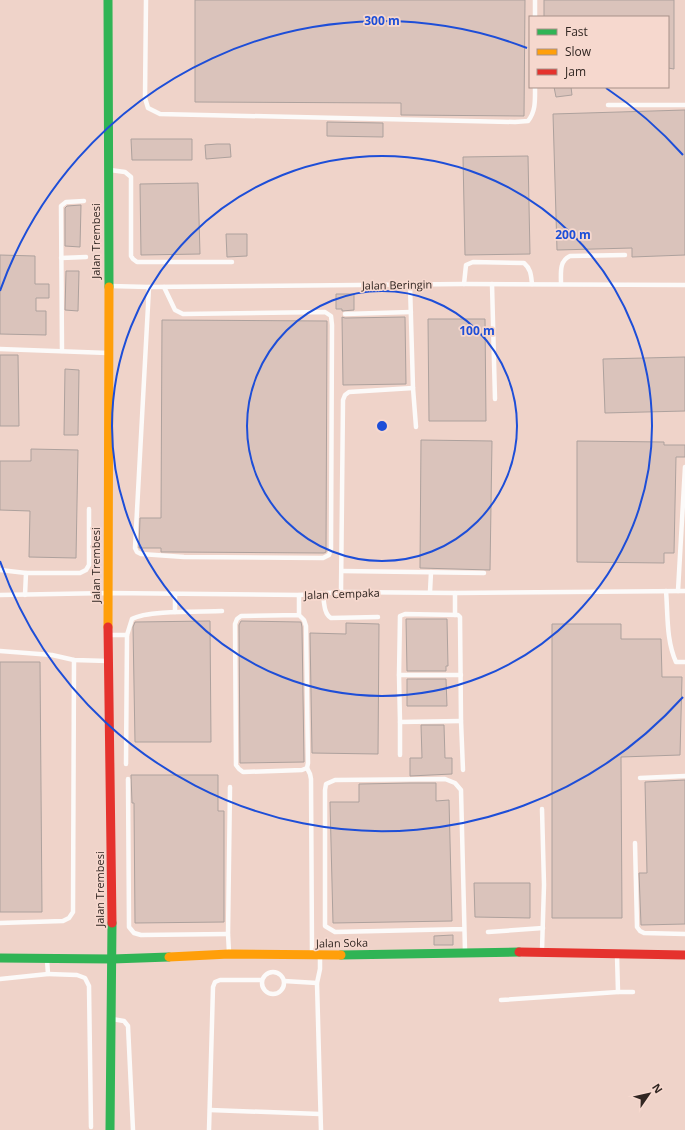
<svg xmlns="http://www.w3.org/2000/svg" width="685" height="1130" font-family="'Open Sans',sans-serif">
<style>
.built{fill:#efd3c9;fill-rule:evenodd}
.building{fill:#dac3bb;stroke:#ada19d}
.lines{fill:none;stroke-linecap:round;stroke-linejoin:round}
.lane{stroke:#fcfaf9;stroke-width:4.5}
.fast{stroke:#30b455;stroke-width:9}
.slow{stroke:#ff9f0a;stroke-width:9}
.jam{stroke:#e5322d;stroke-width:9}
.ring{fill:none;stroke:#1d4ed8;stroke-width:2}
.labels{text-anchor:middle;stroke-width:3.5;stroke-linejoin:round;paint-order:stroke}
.street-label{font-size:11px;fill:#312622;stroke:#f6d8ce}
.centre{fill:#1d4ed8;stroke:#f6d8ce;stroke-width:2}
.ring-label{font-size:12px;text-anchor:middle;font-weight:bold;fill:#1d4ed8;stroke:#f6d8ce;stroke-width:3.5;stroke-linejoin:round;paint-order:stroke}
</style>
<rect width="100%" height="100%" fill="#eddcd7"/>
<path class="built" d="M 0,0 L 685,0 L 685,1130 L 0,1130 ZM 530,17 L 668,17 L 668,87 L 530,87 Z"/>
<g class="building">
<path d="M 195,0 L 525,0 L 524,116 L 401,115 L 401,103 L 195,102 Z"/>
<path d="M 544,0 L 674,0 L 674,69 L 668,68 L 668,17 L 544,17 Z"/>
<path d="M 554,87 L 571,87 L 572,95 L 556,97 Z"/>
<path d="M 685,110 L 685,255 L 632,257 L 632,248 L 557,250 L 553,114 Z"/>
<path d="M 327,122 L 383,123 L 383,137 L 327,136 Z"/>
<path d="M 131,139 L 192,139 L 192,160 L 132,160 Z"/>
<path d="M 217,144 L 230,144 L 231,157 L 206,159 L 205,145 Z"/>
<path d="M 528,156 L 530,254 L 465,255 L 463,157 Z"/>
<path d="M 198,183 L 200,254 L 141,255 L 140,184 Z"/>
<path d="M 81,205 L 80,247 L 65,246 L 65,208 L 67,206 Z"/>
<path d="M 226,234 L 247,234 L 247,256 L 227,257 Z"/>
<path d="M 0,255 L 35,256 L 35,284 L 49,284 L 49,298 L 36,298 L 36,311 L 46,311 L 46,335 L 0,334 Z"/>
<path d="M 66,271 L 79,271 L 78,311 L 65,310 Z"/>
<path d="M 336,294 L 354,294 L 354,310 L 342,311 L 342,309 L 336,309 Z"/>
<path d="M 342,317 L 345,318 L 405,317 L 406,384 L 343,385 Z"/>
<path d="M 428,319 L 485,319 L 486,421 L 429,421 Z"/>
<path d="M 162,320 L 327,321 L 326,552 L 324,553 L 171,552 L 161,552 L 161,548 L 139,548 L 140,518 L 161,518 Z"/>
<path d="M 0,355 L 18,355 L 19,426 L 0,426 Z"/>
<path d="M 685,357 L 685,411 L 605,413 L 603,359 Z"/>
<path d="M 65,369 L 79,370 L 78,435 L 64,435 Z"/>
<path d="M 421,440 L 492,441 L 490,570 L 420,568 Z"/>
<path d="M 577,441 L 664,442 L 664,445 L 685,445 L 685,457 L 676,457 L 674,553 L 664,553 L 664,563 L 577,562 Z"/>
<path d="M 31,449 L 78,450 L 76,558 L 29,557 L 30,511 L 0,510 L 0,461 L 31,461 Z"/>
<path d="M 406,619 L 447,619 L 448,666 L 446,666 L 446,671 L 407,671 Z"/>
<path d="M 210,621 L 211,742 L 135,742 L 133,627 L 135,622 Z"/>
<path d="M 241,621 L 301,622 L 302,627 L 304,762 L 240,763 L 239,625 Z"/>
<path d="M 346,623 L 379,624 L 378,754 L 312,753 L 310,633 L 346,634 Z"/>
<path d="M 552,624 L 621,624 L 621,639 L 661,639 L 662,677 L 682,677 L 680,755 L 621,757 L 622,918 L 552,918 Z"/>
<path d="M 0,662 L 40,662 L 42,912 L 0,912 Z"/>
<path d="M 407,679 L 446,679 L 447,706 L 407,706 Z"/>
<path d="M 421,725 L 444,725 L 445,758 L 452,758 L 452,774 L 410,776 L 410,758 L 422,758 Z"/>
<path d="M 131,775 L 218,775 L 218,811 L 224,811 L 224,922 L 135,923 L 134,803 L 132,803 Z"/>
<path d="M 685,780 L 685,924 L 641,925 L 639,873 L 647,873 L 645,782 Z"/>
<path d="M 410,783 L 436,783 L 436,801 L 449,800 L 452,921 L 333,923 L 330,802 L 359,802 L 359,784 Z"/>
<path d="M 474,883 L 530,883 L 530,918 L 475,917 Z"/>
<path d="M 453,935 L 453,945 L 434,945 L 434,936 Z"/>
</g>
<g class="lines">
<g class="lane">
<path d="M 146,0 L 145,98 L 148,108 L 160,114 L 515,122 L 528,121 C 536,111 535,100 535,87"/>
<path d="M 535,17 L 535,0"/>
<path d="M 608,105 L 685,105"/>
<path d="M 110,170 L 125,172 L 131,177 L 131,256 L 133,259 L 137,262 L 232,262"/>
<path d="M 61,258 L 86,257"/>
<path d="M 464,284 L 466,265 L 473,262 L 524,263 C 531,269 531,275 532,284"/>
<path d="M 492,284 L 495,399"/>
<path d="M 561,284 C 561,273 559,261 570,256 L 625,255"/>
<path d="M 410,285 L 413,388 L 416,427"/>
<path d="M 110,286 L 149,287 L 464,284 L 685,285"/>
<path d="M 149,287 L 135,548 L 137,552 L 141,554 L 184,557 L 323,558 L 329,555 L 331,549 L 332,325 L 331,316 L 325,312 L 183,314 L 175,310 L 164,287"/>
<path d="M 345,314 L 411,312"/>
<path d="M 0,349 L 108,353"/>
<path d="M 62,351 L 61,206 L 66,202 L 84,201"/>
<path d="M 0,570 L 26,573"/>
<path d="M 342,571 L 484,573"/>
<path d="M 666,591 C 668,614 666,640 676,662 L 685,662"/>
<path d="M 678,591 L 685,467"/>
<path d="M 341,592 L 343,400 L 345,395 L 349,392 L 413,388"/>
<path d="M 430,592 L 431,572"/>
<path d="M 455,593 L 455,615"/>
<path d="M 323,594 C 324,602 324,614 331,618 L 378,617"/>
<path d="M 0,595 L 108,593 L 299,595 L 341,592 L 455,593 L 685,591"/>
<path d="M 25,595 L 26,573 L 80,573 L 86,570 L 89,565 L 89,509"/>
<path d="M 299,595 L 299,615 L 241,616 L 237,619 L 235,624 L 236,765 L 239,769 L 243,772 L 302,770 L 307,768 L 308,763 L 306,626 L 304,620 L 299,615"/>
<path d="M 175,612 L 175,594"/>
<path d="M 109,635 L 127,635 L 132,619 C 147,610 202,612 222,611"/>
<path d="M 0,651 L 52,655 L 74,660 L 108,661"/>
<path d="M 399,675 L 461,675"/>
<path d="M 400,722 L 461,721"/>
<path d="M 400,755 L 400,722 L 399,675 L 400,616 L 405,614 L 458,615 L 460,617 L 461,721 L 463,770"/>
<path d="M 126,764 L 127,635"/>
<path d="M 307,768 L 310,774 L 311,779 L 312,953"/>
<path d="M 640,778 L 685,776"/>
<path d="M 128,779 L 129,927 L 134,933 L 141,935 L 228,934"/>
<path d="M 635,843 L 637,927 L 640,931 L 644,933 L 685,934"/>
<path d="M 0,923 L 63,921 L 69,918 L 73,912 L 74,660"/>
<path d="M 464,929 L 335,932 L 325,926 L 325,790 L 326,784 L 335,780 L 445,779 L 455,783 L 461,790 L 465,951"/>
<path d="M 488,932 L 543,928"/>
<path d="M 542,950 L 544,885 L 542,809"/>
<path d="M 229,952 L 228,934 L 230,787"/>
<path d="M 617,955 L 618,992 L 633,992"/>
<path d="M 320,956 L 320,969 L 317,983 L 321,1130"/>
<circle cx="273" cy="983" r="11"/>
<path d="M 48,974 L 77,975 L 85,978 L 89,986 L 91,1127"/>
<path d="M 0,979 L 48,974 L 47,960"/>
<path d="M 284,981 L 317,983"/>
<path d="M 501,1000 L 618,992"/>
<path d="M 112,1019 L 124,1021 L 128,1026 L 133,1130"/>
<path d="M 210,1110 L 320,1114"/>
<path d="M 209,1130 L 213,987 L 215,982 L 220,980 L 262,980"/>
</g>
<g class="fast">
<path d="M 108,0 L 109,287"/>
<path d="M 341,955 L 519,952"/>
<path d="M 0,958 L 112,959 L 169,957"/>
<path d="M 110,1130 L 112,923"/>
</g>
<g class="slow">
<path d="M 108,627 L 109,287"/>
<path d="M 169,957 L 229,954 L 341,955"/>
</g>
<g class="jam">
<path d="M 108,627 L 112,923"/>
<path d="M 519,952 L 685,955"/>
</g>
</g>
<g class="ring">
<circle cx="382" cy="426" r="135"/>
<circle cx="382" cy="426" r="270"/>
<path d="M683 697A405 405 0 0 1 0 561M0 291A405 405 0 0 1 527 48M606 88A405 405 0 0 1 683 155"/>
</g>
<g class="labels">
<g class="street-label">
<text transform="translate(96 241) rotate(-90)" y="4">Jalan Trembesi</text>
<text transform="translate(397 285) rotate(-1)" y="4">Jalan Beringin</text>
<text transform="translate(96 565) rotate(-90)" y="4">Jalan Trembesi</text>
<text transform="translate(342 594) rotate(-2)" y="4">Jalan Cempaka</text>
<text transform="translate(100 889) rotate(-90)" y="4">Jalan Trembesi</text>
<text transform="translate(342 943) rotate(-1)" y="4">Jalan Soka</text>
</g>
</g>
<circle cx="382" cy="426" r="6" class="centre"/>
<g class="ring-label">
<text x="382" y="25">300 m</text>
<text x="573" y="239">200 m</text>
<text x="477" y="335">100 m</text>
</g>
<rect x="529" y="16" width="140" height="72" fill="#f6d8ce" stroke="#a79189"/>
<rect x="537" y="29" width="20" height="6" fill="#30b455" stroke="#a79189"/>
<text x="565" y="36" font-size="12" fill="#312622">Fast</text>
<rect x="537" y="49" width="20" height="6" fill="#ff9f0a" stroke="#a79189"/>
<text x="565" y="56" font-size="12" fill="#312622">Slow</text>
<rect x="537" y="69" width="20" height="6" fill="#e5322d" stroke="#a79189"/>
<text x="565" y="76" font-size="12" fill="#312622">Jam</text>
<g transform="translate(649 1094) rotate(56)" stroke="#f6d8ce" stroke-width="3" paint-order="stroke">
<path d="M0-3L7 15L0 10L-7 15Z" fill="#312622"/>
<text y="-6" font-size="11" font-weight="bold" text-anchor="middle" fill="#312622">N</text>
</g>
</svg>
